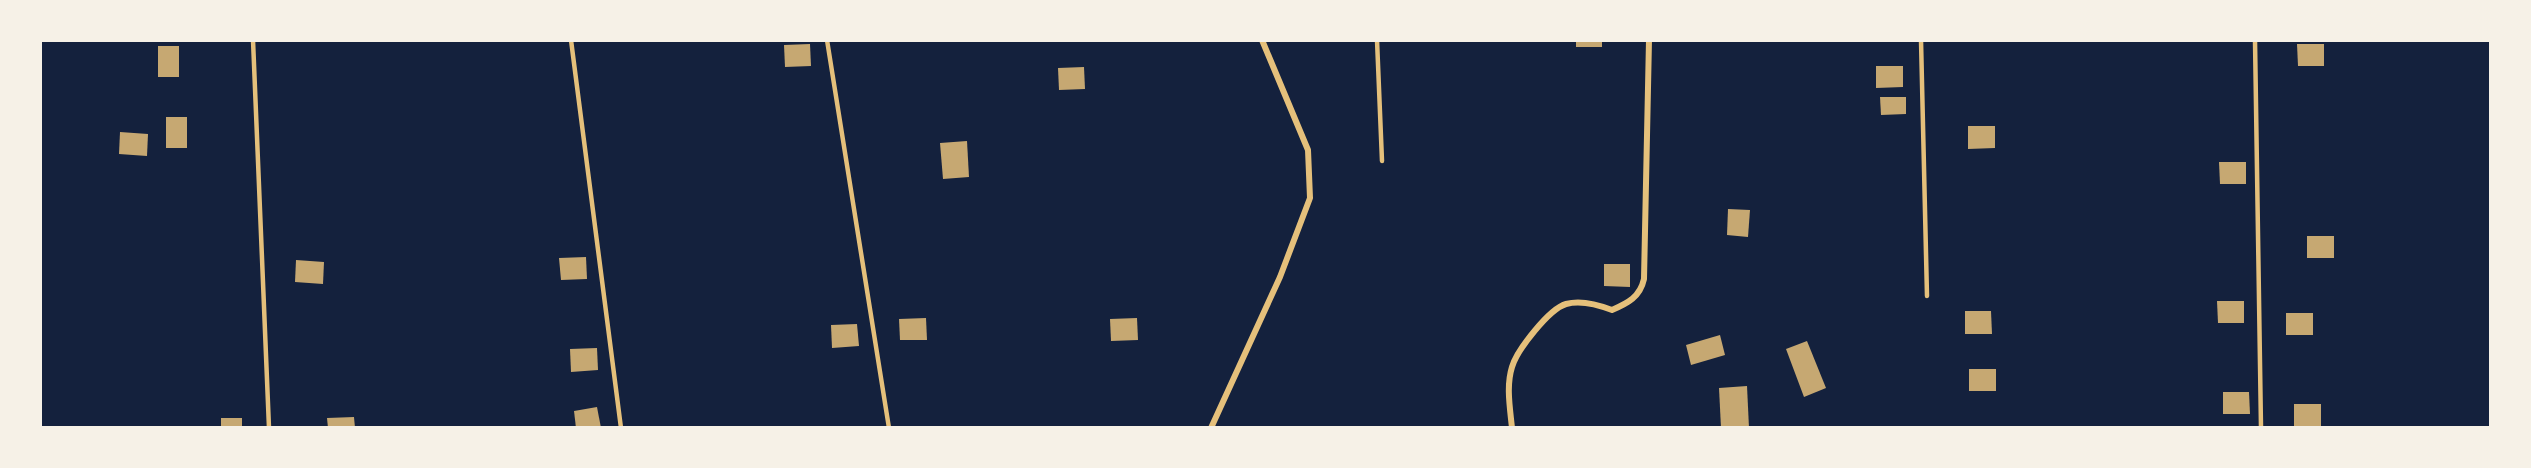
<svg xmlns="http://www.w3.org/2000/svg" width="2531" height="468" font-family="'Noto Sans',sans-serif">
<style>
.building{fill:#c6a872}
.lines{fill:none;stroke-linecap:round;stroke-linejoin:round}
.service{stroke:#e5c07b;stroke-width:4.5}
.minor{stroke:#e5c07b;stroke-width:6}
</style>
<rect width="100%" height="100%" fill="#14213d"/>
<g class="building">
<rect x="1576" y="40" width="26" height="7"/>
<path d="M 810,44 L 811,66 L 785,67 L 784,45 Z"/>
<path d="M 2297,44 L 2324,44 L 2324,66 L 2298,66 Z"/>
<rect x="158" y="46" width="21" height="31"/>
<path d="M 1876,66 L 1903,66 L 1903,87 L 1876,88 Z"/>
<path d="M 1084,67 L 1085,89 L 1059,90 L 1058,68 Z"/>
<path d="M 1880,97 L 1906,97 L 1906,114 L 1881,115 Z"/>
<rect x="166" y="117" width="21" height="31"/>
<path d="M 1968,126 L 1995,126 L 1995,148 L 1968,149 Z"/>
<path d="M 120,132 L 148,134 L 147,156 L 119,154 Z"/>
<path d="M 967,141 L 969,177 L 943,179 L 940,143 Z"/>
<path d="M 2219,162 L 2246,162 L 2246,184 L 2220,184 Z"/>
<path d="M 1728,209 L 1750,210 L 1748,237 L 1727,235 Z"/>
<rect x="2307" y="236" width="27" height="22"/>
<path d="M 586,257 L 587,279 L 561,280 L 559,258 Z"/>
<path d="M 296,260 L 324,262 L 323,284 L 295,282 Z"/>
<path d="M 1604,264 L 1630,264 L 1630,287 L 1604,286 Z"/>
<path d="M 2217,301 L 2244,301 L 2244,323 L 2218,323 Z"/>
<path d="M 1965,311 L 1991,311 L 1992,334 L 1965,334 Z"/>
<rect x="2286" y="313" width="27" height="22"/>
<path d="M 926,318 L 927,340 L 900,340 L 899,319 Z"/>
<path d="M 1137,318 L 1138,340 L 1111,341 L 1110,319 Z"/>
<path d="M 857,324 L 859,346 L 832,348 L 831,325 Z"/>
<path d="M 1720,335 L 1725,355 L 1691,365 L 1686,345 Z"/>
<path d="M 1807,341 L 1826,388 L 1804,397 L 1786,349 Z"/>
<path d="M 597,348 L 598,370 L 571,372 L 570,349 Z"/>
<rect x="1969" y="369" width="27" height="22"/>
<path d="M 1747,386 L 1749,428 L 1721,428 L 1719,388 Z"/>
<path d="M 2223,392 L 2249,392 L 2250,414 L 2223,414 Z"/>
<rect x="2294" y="404" width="27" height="22"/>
<path d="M 597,407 L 601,428 L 576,428 L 574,411 Z"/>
<path d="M 354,417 L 355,428 L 328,428 L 327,418 Z"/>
<rect x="221" y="418" width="21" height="10"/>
</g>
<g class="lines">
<g class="service">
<path d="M 253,40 L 269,428"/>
<path d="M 571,40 L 621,428"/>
<path d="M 827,40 L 889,428"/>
<path d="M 1377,40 L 1382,161"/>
<path d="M 1921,40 L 1927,296"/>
<path d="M 2255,40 L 2261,428"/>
</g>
<g class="minor">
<path d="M 1211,428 L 1280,277 L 1310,198 L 1308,150 L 1262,40"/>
<path d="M 1512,428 C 1510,408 1506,386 1512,367 C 1517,350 1549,309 1566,304 C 1580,300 1599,305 1612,310 C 1628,303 1640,297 1644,279 L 1649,40"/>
</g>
</g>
<rect width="2531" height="468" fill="none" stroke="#f6f1e7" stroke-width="84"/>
</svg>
